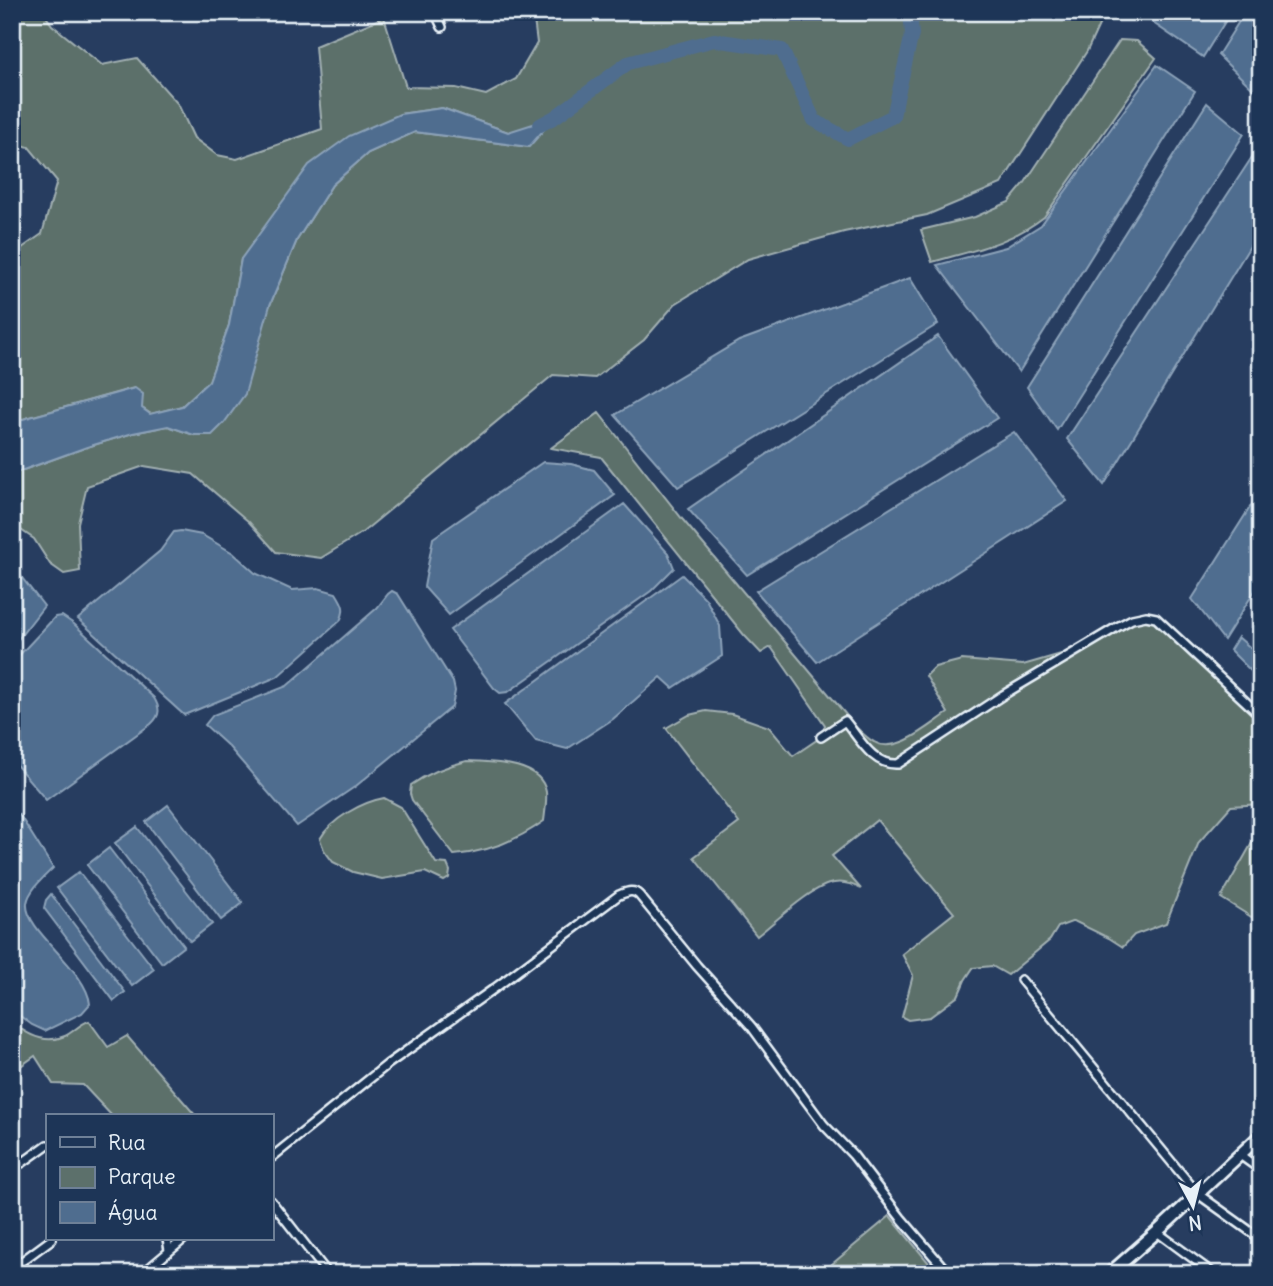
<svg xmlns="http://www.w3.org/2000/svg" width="1273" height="1286" font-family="Delius,sans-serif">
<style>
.green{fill:#5c706b;stroke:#a2b0b2;stroke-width:2}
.water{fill:#4f6d8f;stroke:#8ca2b9;stroke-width:2}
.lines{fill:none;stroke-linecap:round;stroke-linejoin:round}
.river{stroke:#4f6d8f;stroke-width:14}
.street-casing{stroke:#e8f1f8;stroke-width:12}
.secondary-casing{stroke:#e8f1f8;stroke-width:16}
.street{stroke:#1d3557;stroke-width:7}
.secondary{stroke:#1d3557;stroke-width:10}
</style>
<rect width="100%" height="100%" fill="#273d60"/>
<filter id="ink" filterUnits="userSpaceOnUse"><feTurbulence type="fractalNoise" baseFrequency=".0143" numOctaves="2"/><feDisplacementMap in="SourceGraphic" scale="14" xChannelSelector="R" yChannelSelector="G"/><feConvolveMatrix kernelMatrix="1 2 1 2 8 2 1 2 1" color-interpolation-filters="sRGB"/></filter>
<g filter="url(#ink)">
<g class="green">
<path d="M 12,12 L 43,12 L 52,25 L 102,65 L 137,58 L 178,104 L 194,138 L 217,155 L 237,159 L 322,129 L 315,46 L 384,17 L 406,87 L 456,88 L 486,95 L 516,79 L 537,43 L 533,12 L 1105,12 L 1087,51 L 1001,184 L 927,215 L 844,232 L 748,259 L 675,304 L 644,340 L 595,378 L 553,375 L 363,532 L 321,558 L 276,552 L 249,522 L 193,474 L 144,466 L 87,486 L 78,523 L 80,571 L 64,574 L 50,564 L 34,539 L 12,524 L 12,474 L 87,447 L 133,433 L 168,426 L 194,435 L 270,305 L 297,240 L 332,185 L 368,153 L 415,132 L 529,147 L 508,132 L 442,108 L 400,114 L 241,259 L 229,325 L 209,381 L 182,406 L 151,414 L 142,408 L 134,388 L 12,422 L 12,255 L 42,234 L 57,181 L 29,147 L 12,142 Z"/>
<path d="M 1120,40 L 1137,41 L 1156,58 L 1044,217 C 1009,244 974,250 932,262 L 921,230 L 975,217 L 1009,202 L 1024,184 Z"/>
<path d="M 599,413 L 683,520 L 857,728 C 862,733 868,739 874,742 C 897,755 930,725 948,713 L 926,676 L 935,667 L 962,660 L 1023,665 L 1082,648 L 1132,619 L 1156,618 L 1261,716 L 1261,804 L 1231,806 L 1199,842 L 1166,923 L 1134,935 L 1123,947 L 1109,938 L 1074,921 L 1058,927 L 1050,940 L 1008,975 L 992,966 L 973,968 L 965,980 L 958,996 L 930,1017 L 908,1020 L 902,1017 L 913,975 L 902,954 L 954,913 L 877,820 L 832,856 L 861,889 C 852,884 844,881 834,883 C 813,885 775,922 757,936 L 694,857 L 739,823 L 666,728 L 689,715 L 706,711 L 732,714 L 769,727 L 793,756 L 821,737 L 825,725 L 771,647 L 761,653 L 744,635 L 601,457 L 551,448 Z"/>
<path d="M 467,761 C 490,762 541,761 546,792 C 547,801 545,812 544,821 C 518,840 487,852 454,855 L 412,800 L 410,794 L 411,785 C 428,773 446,766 467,761 Z"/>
<path d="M 384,798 L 401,807 L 436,863 L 447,864 L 450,871 L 449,878 L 444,881 L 425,872 L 382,879 L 353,872 L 333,862 L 324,850 L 320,839 C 331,819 362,802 384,798 Z"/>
<path d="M 1261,827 L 1261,923 L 1221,898 Z"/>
<path d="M 89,1021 L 108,1047 L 127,1036 L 196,1116 L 112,1116 L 83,1085 L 53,1084 L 35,1056 L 12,1072 L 12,1022 C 27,1035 45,1045 65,1036 C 74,1032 79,1024 89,1021 Z"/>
<path d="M 890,1216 L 938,1274 L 820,1274 Z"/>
</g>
<g class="water">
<path d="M 1137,12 L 1231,12 L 1203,57 Z"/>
<path d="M 1245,12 L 1261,12 L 1261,97 L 1218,55 Z"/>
<path d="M 1157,65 L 1195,91 L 1019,372 L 937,265 L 1006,247 L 1041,225 Z"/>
<path d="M 1207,103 L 1244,134 L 1057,430 L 1027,387 Z"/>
<path d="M 442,108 L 508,132 L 555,117 L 529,147 L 415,132 L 368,153 L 332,185 L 297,240 L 270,305 L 245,394 L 224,423 L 212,435 L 194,435 L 168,426 L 133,433 L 87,447 L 12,474 L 12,422 L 135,388 L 143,394 L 142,408 L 150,414 L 182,406 L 209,381 L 229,325 L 241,259 L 309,165 L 349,136 L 400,114 Z"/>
<path d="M 1258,148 L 1261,151 L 1261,228 L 1104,485 L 1067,439 Z"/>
<path d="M 910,278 L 938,324 L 678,487 L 615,415 L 739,341 Z"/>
<path d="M 938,336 L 997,418 L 747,575 L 688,509 Z"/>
<path d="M 1014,432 L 1067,501 L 817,662 L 756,591 Z"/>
<path d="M 543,462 L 571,464 L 594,470 L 615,495 L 449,615 L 424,587 L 433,538 Z"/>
<path d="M 1261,490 L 1261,581 L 1224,640 L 1192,599 Z"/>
<path d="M 624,504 L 668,553 L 674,568 L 651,591 L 508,692 L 500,693 L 494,688 L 450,630 Z"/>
<path d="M 181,531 L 202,535 L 233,553 L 255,573 L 292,590 L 318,588 L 336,593 C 343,604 346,609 340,621 L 277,677 L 184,715 L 78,619 L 160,551 L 174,532 Z"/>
<path d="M 12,565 L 44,606 L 12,647 Z"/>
<path d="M 682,575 L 706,599 L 720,626 L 722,656 L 673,688 L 661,677 L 613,719 L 567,749 L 536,741 L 505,704 Z"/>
<path d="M 392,591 L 398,594 L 453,682 L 455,691 L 452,707 L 356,786 L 297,826 L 229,747 L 205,725 L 213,715 L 287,686 L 377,608 L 388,594 Z"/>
<path d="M 62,616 L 74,624 L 154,698 C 160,708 161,715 151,724 L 46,800 L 12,760 L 12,663 L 55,617 Z"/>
<path d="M 1238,637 L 1261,657 L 1261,681 L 1230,650 Z"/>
<path d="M 168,805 L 243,903 L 221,920 L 146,822 Z"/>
<path d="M 19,814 L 53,868 C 44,877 29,890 27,903 C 24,931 87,969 90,1004 L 82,1013 L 45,1031 L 32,1025 L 12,1010 L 12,819 Z"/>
<path d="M 137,827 L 212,924 L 190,941 L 115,843 Z"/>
<path d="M 109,848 L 184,946 L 162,963 L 87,865 Z"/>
<path d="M 79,872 L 154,969 L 132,986 L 57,888 Z"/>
<path d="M 51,894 L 125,992 L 114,1001 L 44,908 L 46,900 Z"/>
</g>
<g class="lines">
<path class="river" d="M 540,125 L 555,117 L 628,63 L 714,40 L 782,50 L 814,120 L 848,139 L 893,116 L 912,34 L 910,12"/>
<g class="street-casing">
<g id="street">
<path d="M 435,12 L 442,27"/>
<path d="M 821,737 L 845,721 C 859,738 873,766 898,764 L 1003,695 L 1117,627 L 1132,619 L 1146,616 L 1156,618 L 1261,716"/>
<path d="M 1021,980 L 1198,1194 L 1261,1239"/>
<path d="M 1240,1155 L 1261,1170"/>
<path d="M 271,1158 L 388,1064 L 495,988 L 619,895 C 627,892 633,889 639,895 L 697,966 L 751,1026 L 824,1125 L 853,1155 L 901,1218 L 949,1274"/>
<path d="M 22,1163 L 47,1145"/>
<path d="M 271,1201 L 328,1274"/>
<path d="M 1157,1232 L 1214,1274"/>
<path d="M 167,1239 L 169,1250"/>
<path d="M 18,1264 L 52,1239"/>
<path d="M 142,1274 L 184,1239"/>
</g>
</g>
<g class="secondary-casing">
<path id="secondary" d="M 1109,1274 L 1157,1232 L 1261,1135"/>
</g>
<use href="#street" class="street"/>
<use href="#secondary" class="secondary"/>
</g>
</g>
<rect width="1273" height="1286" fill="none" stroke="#1d3557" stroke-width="42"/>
<rect x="21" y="21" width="1231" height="1244" fill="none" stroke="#e8f1f8" stroke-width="2.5" filter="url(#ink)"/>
<rect x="46" y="1114" width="228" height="126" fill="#1d3557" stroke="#6e8097" stroke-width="2"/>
<rect x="60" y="1137" width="35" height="10" fill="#1d3557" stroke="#6e8097" stroke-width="2"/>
<text x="108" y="1150" font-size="21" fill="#e8f1f8">Rua</text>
<rect x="60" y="1167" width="35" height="21" fill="#5c706b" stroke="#6e8097" stroke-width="2"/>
<text x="108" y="1184" font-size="21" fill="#e8f1f8">Parque</text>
<rect x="60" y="1202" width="35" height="21" fill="#4f6d8f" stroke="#6e8097" stroke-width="2"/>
<text x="108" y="1220" font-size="21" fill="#e8f1f8">Água</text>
<g transform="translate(1193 1206) rotate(173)" stroke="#1d3557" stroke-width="5" paint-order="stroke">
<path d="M0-5L12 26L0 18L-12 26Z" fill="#e8f1f8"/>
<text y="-10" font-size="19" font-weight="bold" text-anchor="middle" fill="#e8f1f8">N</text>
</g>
</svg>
